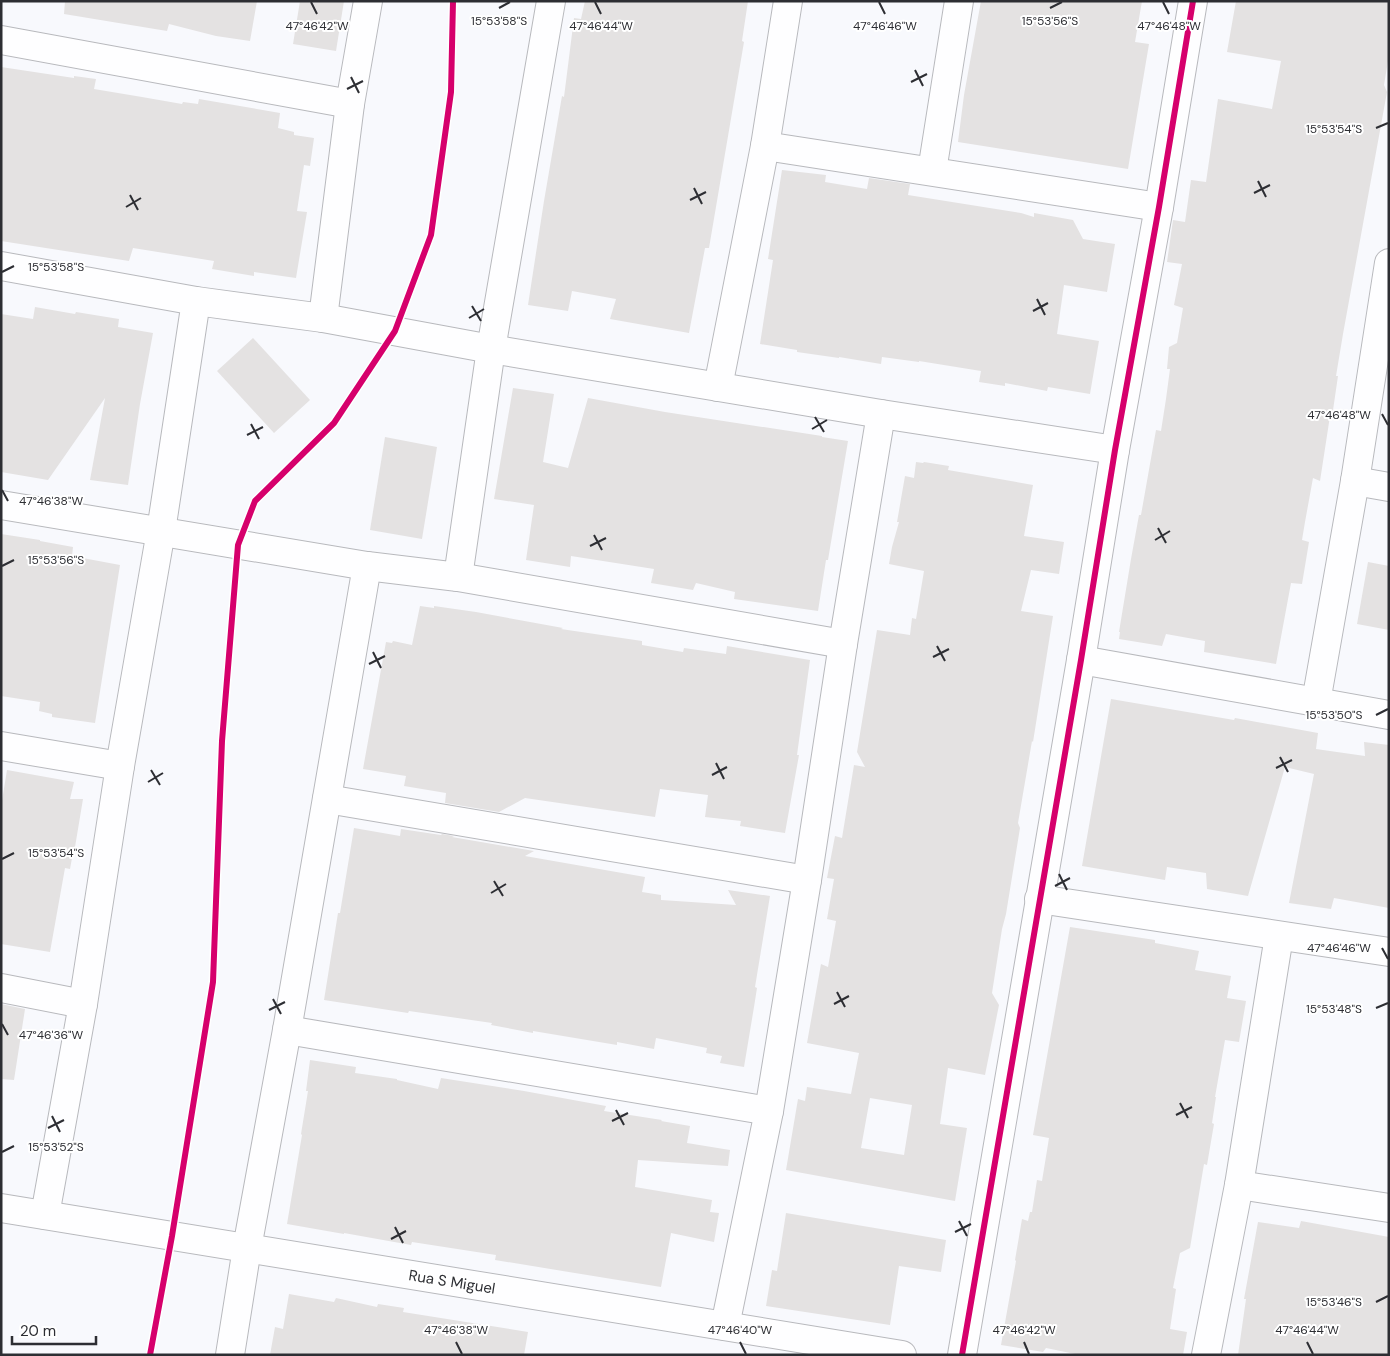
<svg xmlns="http://www.w3.org/2000/svg" width="1390" height="1356" font-family="'DM Sans',sans-serif">
<style>
.building{fill:#e4e2e2;fill-rule:evenodd}
.lines{fill:none;stroke-linecap:round;stroke-linejoin:round}
.minor-casing{stroke:#b8b9bd;stroke-width:30}
.minor{stroke:#fefeff;stroke-width:28}
.cycleway-casing{stroke:#fff;stroke-width:9}
.cycleway{stroke:#d6006c;stroke-width:6}
.ticks{fill:none;stroke:#2d2e33;stroke-width:2}
.labels{text-anchor:middle;stroke-width:4;stroke-linejoin:round;paint-order:stroke}
.street-label{font-size:15px;fill:#2d2e33;stroke:#fff}
.ticks-label{font-size:12px;text-anchor:middle;fill:#2d2e33;stroke:#fff;stroke-width:4;stroke-linejoin:round;paint-order:stroke}
</style>
<rect width="100%" height="100%" fill="#f8f9fd"/>
<g class="building">
<path d="M 65,1 L 257,1 L 250,41 L 216,36 L 169,24 L 167,31 L 64,14 Z"/>
<path d="M 300,1 L 344,1 L 336,51 L 293,44 Z"/>
<path d="M 585,1 L 748,1 L 742,41 L 744,42 L 709,248 L 705,248 L 689,333 L 610,319 L 616,299 L 572,291 L 568,311 L 528,305 L 544,201 L 562,96 L 564,97 L 574,18 L 581,19 Z"/>
<path d="M 981,1 L 1142,1 L 1135,42 L 1149,44 L 1128,169 L 958,142 L 964,95 Z"/>
<path d="M 1236,1 L 1389,1 L 1389,55 L 1384,85 L 1387,92 L 1343,334 L 1336,376 L 1338,376 L 1332,417 L 1330,416 L 1320,481 L 1313,478 L 1305,522 L 1302,540 L 1309,542 L 1302,584 L 1291,583 L 1276,664 L 1204,652 L 1205,641 L 1166,634 L 1162,646 L 1119,639 L 1120,632 L 1119,632 L 1131,559 L 1139,515 L 1141,515 L 1156,430 L 1161,431 L 1166,399 L 1170,369 L 1167,369 L 1169,347 L 1177,343 L 1183,308 L 1174,305 L 1182,264 L 1167,262 L 1173,220 L 1185,222 L 1191,180 L 1206,182 L 1218,99 L 1272,109 L 1281,61 L 1227,52 Z"/>
<path d="M 1,67 L 74,78 L 74,76 L 96,79 L 94,89 L 142,97 L 182,104 L 183,102 L 198,104 L 199,99 L 280,113 L 278,128 L 294,132 L 294,135 L 314,138 L 310,166 L 304,165 L 297,211 L 307,212 L 296,278 L 254,272 L 254,276 L 212,269 L 214,261 L 133,248 L 129,261 L 1,241 Z"/>
<path d="M 782,170 L 826,175 L 825,182 L 867,189 L 869,178 L 910,184 L 908,195 L 1021,213 L 1034,217 L 1034,213 L 1073,220 L 1083,239 L 1115,244 L 1107,292 L 1064,285 L 1057,334 L 1099,341 L 1090,394 L 1048,387 L 1047,391 L 1005,383 L 1005,386 L 979,382 L 981,371 L 919,361 L 919,362 L 882,357 L 881,364 L 839,357 L 839,358 L 797,352 L 797,350 L 760,344 L 773,260 L 768,259 Z"/>
<path d="M 35,307 L 75,314 L 76,312 L 119,319 L 118,327 L 153,333 L 140,404 L 128,485 L 90,480 L 105,398 L 48,480 L 1,472 L 1,314 L 33,319 Z"/>
<path d="M 253,338 L 310,400 L 274,433 L 217,371 Z"/>
<path d="M 513,388 L 554,394 L 543,462 L 568,468 L 588,398 L 665,412 L 822,436 L 822,437 L 848,441 L 828,560 L 826,560 L 818,611 L 734,599 L 735,592 L 696,583 L 693,590 L 651,583 L 654,569 L 571,556 L 570,567 L 526,560 L 534,505 L 494,499 Z"/>
<path d="M 385,437 L 437,447 L 422,539 L 370,530 Z"/>
<path d="M 916,462 L 923,463 L 924,462 L 949,466 L 948,470 L 1033,485 L 1024,536 L 1064,542 L 1059,574 L 1031,570 L 1021,611 L 1053,616 L 1033,742 L 1032,741 L 1018,823 L 1020,828 L 1006,914 L 1002,929 L 992,993 L 999,1005 L 985,1075 L 948,1068 L 940,1124 L 967,1128 L 955,1201 L 786,1170 L 798,1099 L 805,1101 L 807,1087 L 851,1094 L 859,1053 L 807,1043 L 821,964 L 828,967 L 836,921 L 827,919 L 834,879 L 827,878 L 835,836 L 842,838 L 854,765 L 865,767 L 857,752 L 877,630 L 910,635 L 912,618 L 916,619 L 924,571 L 889,564 L 892,547 L 899,522 L 897,522 L 905,476 L 914,478 ZM 870,1098 L 912,1105 L 904,1155 L 861,1148 Z"/>
<path d="M 1,534 L 40,540 L 40,541 L 73,547 L 72,556 L 120,565 L 95,723 L 52,717 L 52,714 L 39,711 L 40,702 L 1,696 Z"/>
<path d="M 1368,562 L 1389,566 L 1389,630 L 1357,624 Z"/>
<path d="M 420,606 L 434,608 L 434,606 L 476,612 L 563,628 L 561,629 L 642,641 L 642,645 L 683,652 L 684,648 L 726,654 L 727,646 L 810,660 L 797,755 L 799,755 L 785,833 L 740,826 L 741,821 L 705,817 L 708,795 L 660,789 L 655,817 L 525,798 L 499,812 L 445,803 L 446,793 L 404,786 L 406,776 L 363,769 L 386,642 L 392,643 L 393,641 L 412,645 Z"/>
<path d="M 1111,699 L 1234,720 L 1235,718 L 1318,733 L 1316,749 L 1365,756 L 1364,742 L 1389,745 L 1389,908 L 1334,898 L 1331,909 L 1289,903 L 1314,774 L 1285,767 L 1248,896 L 1207,889 L 1206,873 L 1167,867 L 1165,880 L 1082,866 Z"/>
<path d="M 7,770 L 74,782 L 70,799 L 83,799 L 75,847 L 74,847 L 70,869 L 65,868 L 50,952 L 1,944 L 1,807 Z"/>
<path d="M 354,828 L 400,836 L 401,829 L 441,835 L 442,834 L 454,836 L 452,837 L 534,851 L 525,856 L 645,877 L 642,892 L 661,895 L 661,900 L 736,905 L 728,890 L 770,896 L 755,987 L 757,988 L 754,1007 L 744,1067 L 720,1063 L 722,1056 L 706,1053 L 707,1048 L 656,1038 L 654,1049 L 617,1042 L 617,1045 L 533,1031 L 533,1033 L 491,1025 L 492,1023 L 409,1011 L 408,1013 L 324,1000 L 338,913 L 340,913 Z"/>
<path d="M 1070,927 L 1155,940 L 1155,943 L 1199,951 L 1195,970 L 1231,976 L 1227,998 L 1246,1001 L 1239,1042 L 1225,1040 L 1215,1097 L 1216,1097 L 1212,1123 L 1214,1124 L 1207,1165 L 1204,1164 L 1190,1248 L 1180,1253 L 1173,1288 L 1176,1289 L 1170,1329 L 1187,1332 L 1183,1355 L 1080,1355 L 1046,1348 L 1043,1352 L 1001,1345 L 1016,1261 L 1015,1260 L 1022,1219 L 1028,1221 L 1030,1212 L 1032,1212 L 1037,1180 L 1042,1181 L 1049,1138 L 1033,1135 Z"/>
<path d="M 1,1004 L 25,1009 L 14,1080 L 1,1079 Z"/>
<path d="M 310,1060 L 356,1067 L 355,1073 L 397,1079 L 397,1080 L 438,1089 L 441,1078 L 524,1091 L 606,1106 L 604,1111 L 662,1120 L 661,1121 L 690,1126 L 687,1143 L 730,1150 L 728,1166 L 638,1160 L 635,1187 L 712,1200 L 710,1212 L 719,1213 L 714,1242 L 671,1233 L 661,1287 L 495,1260 L 496,1255 L 412,1242 L 411,1245 L 344,1233 L 344,1234 L 287,1224 L 302,1135 L 301,1134 L 308,1091 L 306,1091 Z"/>
<path d="M 786,1213 L 946,1240 L 941,1272 L 899,1266 L 890,1325 L 766,1306 L 772,1270 L 777,1271 Z"/>
<path d="M 1301,1221 L 1389,1237 L 1389,1355 L 1238,1355 L 1246,1299 L 1244,1299 L 1258,1222 L 1299,1228 Z"/>
<path d="M 289,1294 L 334,1302 L 336,1298 L 377,1307 L 378,1304 L 404,1308 L 403,1312 L 528,1332 L 524,1355 L 270,1355 L 275,1327 L 283,1329 Z"/>
</g>
<g class="lines">
<g class="minor-casing">
<g id="minor">
<path d="M 1,40 L 350,104"/>
<path d="M 765,146 L 1159,207"/>
<path d="M 932,171 L 959,1"/>
<path d="M 1,266 L 196,301 L 323,318 L 491,349 L 881,414 L 1115,450"/>
<path d="M 323,318 L 350,104 L 368,1"/>
<path d="M 718,387 L 765,146 L 788,1"/>
<path d="M 1355,481 L 1389,487"/>
<path d="M 1,505 L 367,566 L 458,577 L 843,644"/>
<path d="M 458,577 L 491,349 L 551,1"/>
<path d="M 1081,660 L 1389,715"/>
<path d="M 1316,702 L 1355,481 L 1389,263"/>
<path d="M 1,746 L 120,766"/>
<path d="M 327,799 L 807,880"/>
<path d="M 1039,899 L 1389,952"/>
<path d="M 1,988 L 83,1004"/>
<path d="M 287,1030 L 769,1111"/>
<path d="M 1239,1185 L 1389,1208"/>
<path d="M 1,1208 L 902,1355"/>
<path d="M 45,1215 L 83,1004 L 120,766 L 161,531 L 196,301"/>
<path d="M 725,1326 L 769,1111 L 807,880 L 843,644 L 881,414"/>
<path d="M 230,1355 L 247,1248 L 287,1030 L 367,566"/>
<path d="M 962,1355 L 1081,660 L 1115,450 L 1159,207 L 1193,1"/>
<path d="M 1206,1355 L 1239,1185 L 1279,936"/>
</g>
</g>
<use href="#minor" class="minor"/>
<g class="cycleway-casing">
<g id="cycleway">
<path d="M 150,1355 L 172,1236 L 213,982 L 222,741 L 238,545 L 255,501 L 334,423 L 395,331 L 431,235 L 451,92 L 453,1"/>
<path d="M 962,1355 L 1081,660 L 1115,450 L 1159,207 L 1193,1"/>
</g>
</g>
<use href="#cycleway" class="cycleway"/>
</g>
<path class="ticks" d="M 311,2 L 317,14M 595,2 L 601,14M 879,2 L 885,14M 1163,2 L 1169,14M 499,8 L 510,2M 1050,8 L 1062,2M 915,70 L 923,86M 351,77 L 359,93M 911,82 L 927,74M 347,89 L 363,81M 1376,128 L 1388,123M 1258,181 L 1266,197M 694,188 L 702,204M 1254,193 L 1270,185M 130,195 L 138,210M 690,200 L 706,192M 126,207 L 141,198M 2,272 L 14,266M 1037,299 L 1045,315M 472,306 L 481,321M 1033,311 L 1048,303M 469,318 L 484,309M 1382,414 L 1388,425M 815,417 L 824,432M 251,424 L 259,439M 812,429 L 827,420M 247,435 L 263,427M 2,490 L 8,501M 1158,528 L 1166,543M 594,535 L 602,550M 1155,540 L 1170,531M 590,546 L 606,538M 2,566 L 14,560M 937,646 L 945,661M 373,652 L 381,668M 933,657 L 949,649M 369,664 L 385,656M 1376,715 L 1388,709M 1280,757 L 1288,772M 716,763 L 724,779M 1276,768 L 1292,760M 151,770 L 160,785M 712,775 L 727,767M 148,782 L 163,773M 2,859 L 14,853M 1059,874 L 1067,890M 494,881 L 503,896M 1055,886 L 1070,878M 491,893 L 506,884M 1382,948 L 1388,959M 837,992 L 845,1007M 273,999 L 281,1014M 834,1004 L 849,996M 1376,1008 L 1388,1003M 269,1010 L 285,1002M 2,1024 L 8,1035M 1180,1103 L 1188,1118M 616,1110 L 624,1125M 1176,1115 L 1192,1107M 52,1116 L 60,1132M 612,1121 L 628,1113M 48,1128 L 64,1120M 2,1152 L 14,1146M 959,1221 L 967,1236M 395,1227 L 403,1243M 955,1232 L 971,1224M 391,1239 L 406,1231M 1376,1302 L 1388,1296M 456,1342 L 462,1354M 740,1342 L 746,1354M 1024,1342 L 1029,1354M 1307,1342 L 1313,1354"/>
<g class="labels">
<g class="street-label">
<text transform="translate(452 1282) rotate(9)" y="5">Rua S Miguel</text>
</g>
</g>
<g class="ticks-label">
<text x="499" y="25">15°53'58"S</text>
<text x="1050" y="25">15°53'56"S</text>
<text x="317" y="30">47°46'42"W</text>
<text x="1169" y="30">47°46'48"W</text>
<text x="601" y="30">47°46'44"W</text>
<text x="885" y="30">47°46'46"W</text>
<text x="1334" y="133">15°53'54"S</text>
<text x="56" y="271">15°53'58"S</text>
<text x="1339" y="419">47°46'48"W</text>
<text x="51" y="505">47°46'38"W</text>
<text x="56" y="564">15°53'56"S</text>
<text x="1334" y="719">15°53'50"S</text>
<text x="56" y="857">15°53'54"S</text>
<text x="1339" y="952">47°46'46"W</text>
<text x="1334" y="1013">15°53'48"S</text>
<text x="51" y="1039">47°46'36"W</text>
<text x="56" y="1151">15°53'52"S</text>
<text x="1334" y="1306">15°53'46"S</text>
<text x="456" y="1334">47°46'38"W</text>
<text x="740" y="1334">47°46'40"W</text>
<text x="1024" y="1334">47°46'42"W</text>
<text x="1307" y="1334">47°46'44"W</text>
</g>
<rect width="1390" height="1356" fill="none" stroke="#2d2e33" stroke-width="5"/>
<path d="M12 1336v8h84v-8" fill="none" stroke="#2d2e33" stroke-width="2.5"/>
<text x="20" y="1336" font-size="15" fill="#2d2e33" stroke="#ffffff" stroke-width="4" paint-order="stroke">20 m</text>
</svg>
